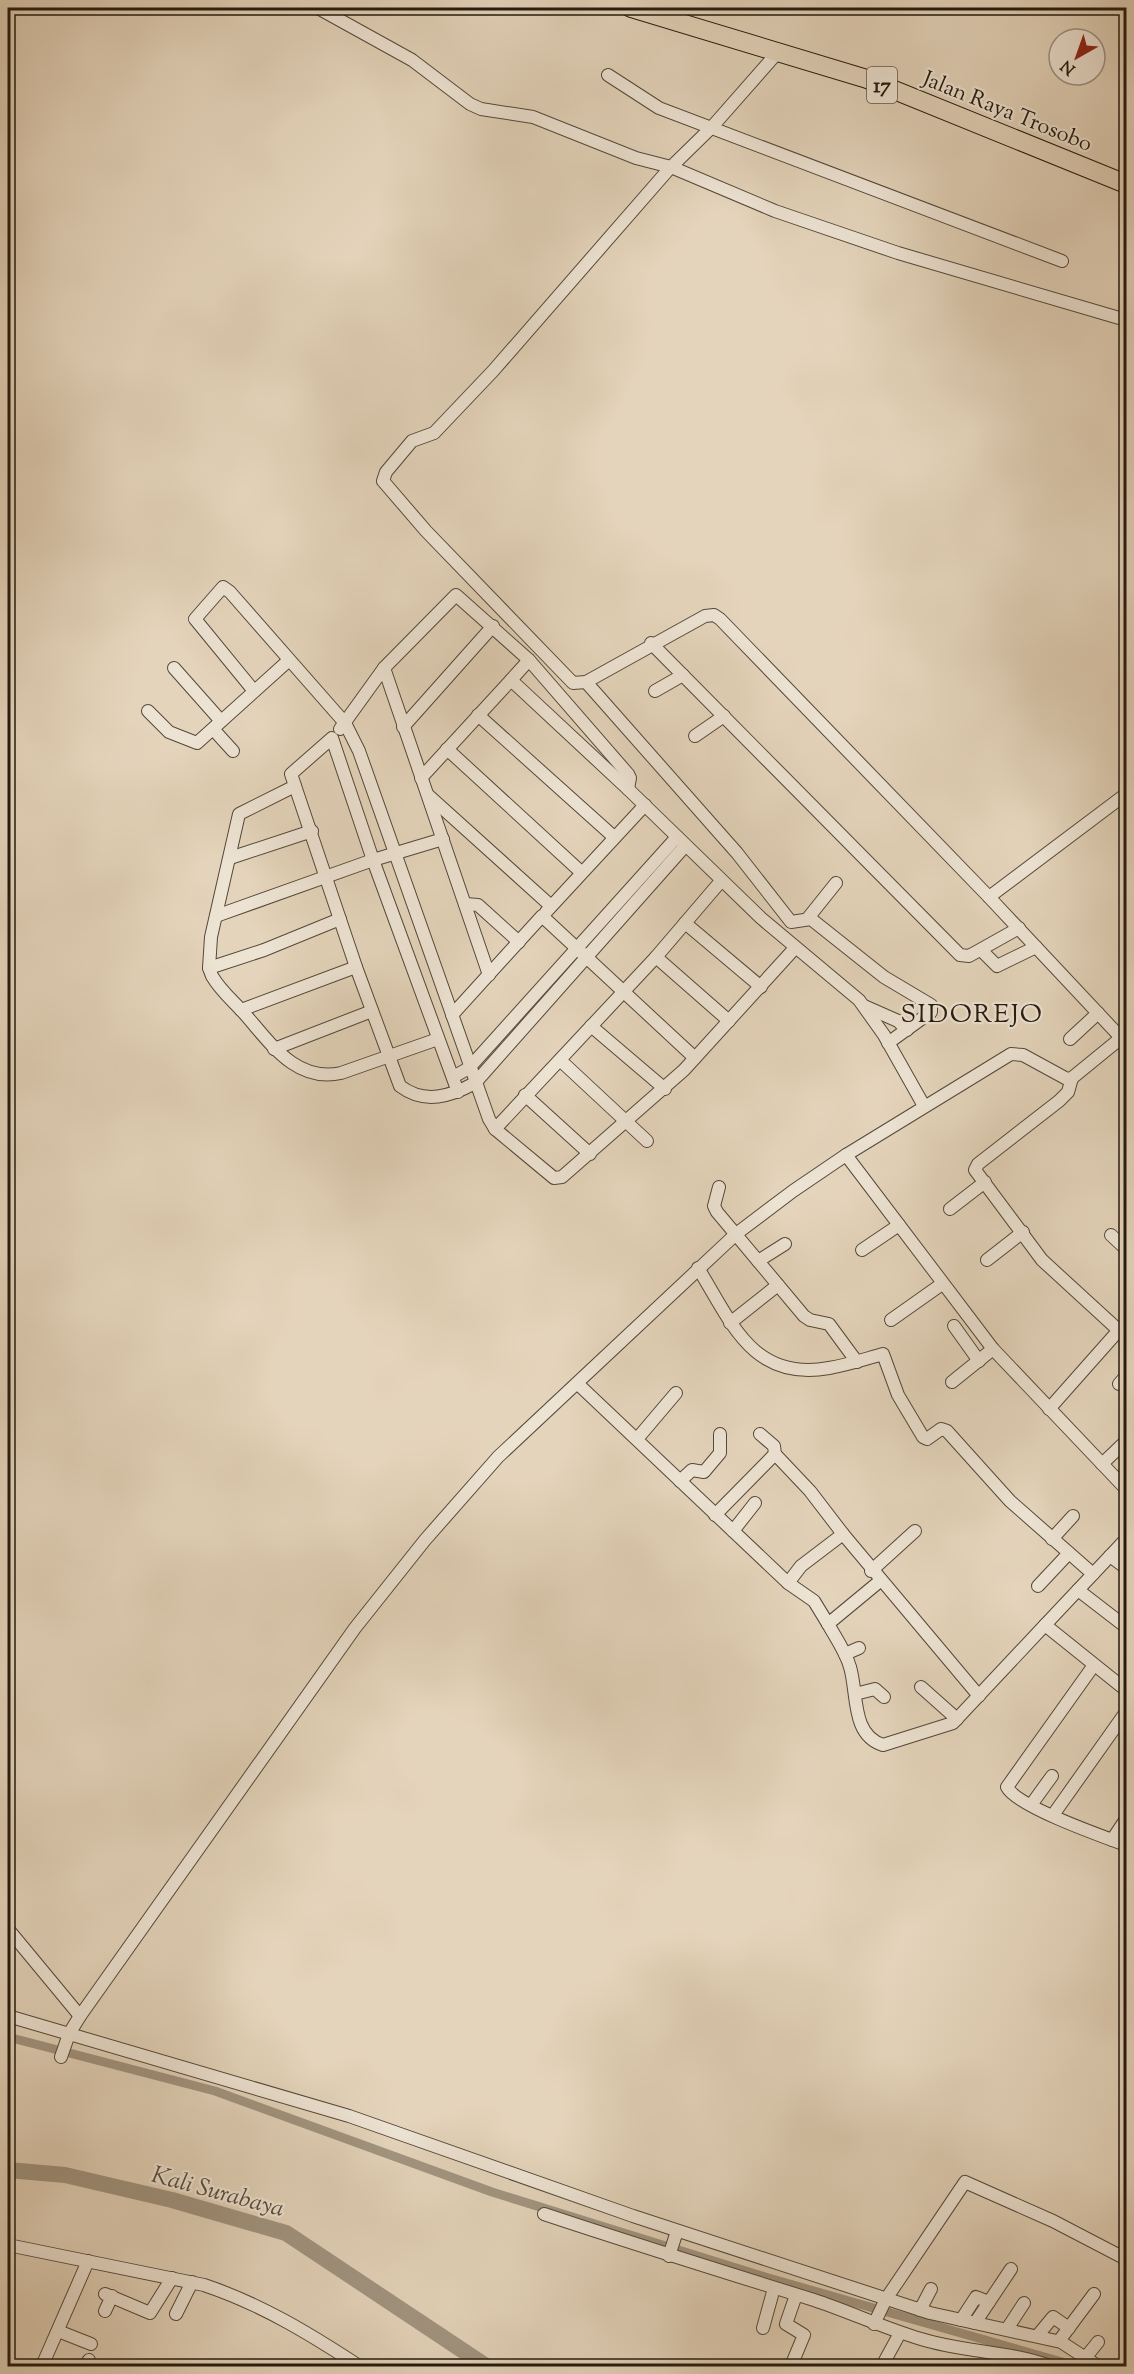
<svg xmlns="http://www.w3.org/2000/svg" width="1134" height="2374" font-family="'Sorts Mill Goudy',serif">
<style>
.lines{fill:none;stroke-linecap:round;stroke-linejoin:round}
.canal{stroke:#a29581;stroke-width:9}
.river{stroke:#a29581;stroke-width:16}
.minor-casing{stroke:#53483a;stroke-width:14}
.highway-casing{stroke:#231a0f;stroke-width:20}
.minor{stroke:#ede3d3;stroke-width:12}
.highway{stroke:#e4d4bb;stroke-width:18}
.labels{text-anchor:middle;stroke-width:4.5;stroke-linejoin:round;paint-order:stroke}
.shield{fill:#ede3d3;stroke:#60564a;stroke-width:1.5}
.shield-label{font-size:21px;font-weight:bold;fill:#231a0f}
.street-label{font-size:22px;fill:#231a0f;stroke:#ede3d3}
.water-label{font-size:24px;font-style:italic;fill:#564b3d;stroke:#ede3d3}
.quarter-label{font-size:26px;letter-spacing:1.5px;fill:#231a0f;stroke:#ede3d3}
</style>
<rect width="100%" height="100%" fill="#e4d4bb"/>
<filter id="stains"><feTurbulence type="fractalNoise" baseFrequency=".00333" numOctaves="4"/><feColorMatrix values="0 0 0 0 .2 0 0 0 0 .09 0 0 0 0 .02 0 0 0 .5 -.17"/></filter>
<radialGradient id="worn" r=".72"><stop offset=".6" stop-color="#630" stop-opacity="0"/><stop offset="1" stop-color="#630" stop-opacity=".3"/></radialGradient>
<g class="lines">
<path class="canal" d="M 8,2037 L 215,2091 L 492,2192 L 765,2277 L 1062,2362 L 1067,2366"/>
<path class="river" d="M 8,2170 L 65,2175 L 172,2200 L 286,2233 L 486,2366"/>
<g class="minor-casing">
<g id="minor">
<path d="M 318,8 L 412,60 L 470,104 L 481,109 L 533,117 L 636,158 L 671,167 L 775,211 L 898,253 L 1126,320"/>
<path d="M 778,52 L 712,127 L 669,169 L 493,371 L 434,433 L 412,441 L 386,472 L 383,481 L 426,531 L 573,683 L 586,682 L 705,616 L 714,615 L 720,619 L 989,897 L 1126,1043"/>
<path d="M 608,75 L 659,108 L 1062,261"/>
<path d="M 651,643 L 960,955 L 969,956 L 1019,928"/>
<path d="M 174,668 L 221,721"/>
<path d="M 384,668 L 489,975"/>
<path d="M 511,680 L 529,660"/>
<path d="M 586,682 L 737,853 L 791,922 L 811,919 L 884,977 L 931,1005 L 931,1012 L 888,1043"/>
<path d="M 254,691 L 195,619 L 223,587 L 230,592 L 345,723 L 359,751 L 489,1119 L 495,1129 L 554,1178 L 562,1177 L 684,1070 L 795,948"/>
<path d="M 655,691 L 683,675"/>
<path d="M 148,711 L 169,732 L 197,743 L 288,661"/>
<path d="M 478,715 L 614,837"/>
<path d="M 403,727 L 493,626"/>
<path d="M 213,729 L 233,751"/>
<path d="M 340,729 L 384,668 L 456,595 L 529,660 L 628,774 L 630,778 L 628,789"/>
<path d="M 695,736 L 724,716"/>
<path d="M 447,749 L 581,872"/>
<path d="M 421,778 L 511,680 L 628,789 L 761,918 L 859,1000 L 884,1035 L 924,1106"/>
<path d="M 429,796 L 551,906"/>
<path d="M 443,839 L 373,860 L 332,738 L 291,774 L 356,967 L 400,1086 C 425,1105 451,1096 475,1083 L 685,846"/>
<path d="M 230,858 L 312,831"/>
<path d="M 989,897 L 1126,794"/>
<path d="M 465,904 L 478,905 L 519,942"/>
<path d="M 546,912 L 645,805"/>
<path d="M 216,916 L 373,860 L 458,1092"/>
<path d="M 808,918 L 836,883"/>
<path d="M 340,919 L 264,950 L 209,968 L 212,976 C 220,990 232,1000 243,1012 C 269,1041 295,1083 341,1073 L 438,1039"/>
<path d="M 685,923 L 761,987"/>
<path d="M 981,950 L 997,966 L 1036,947"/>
<path d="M 656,957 L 729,1021"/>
<path d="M 209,968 L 211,937 L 239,814 L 295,786"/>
<path d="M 864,1006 L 898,1021 L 907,1030"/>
<path d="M 241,1010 L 356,967"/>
<path d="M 452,1015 L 542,916 L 695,1058"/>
<path d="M 591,1026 L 665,1089"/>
<path d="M 1070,1039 L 1098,1013"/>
<path d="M 274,1049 L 372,1011"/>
<path d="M 560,1060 L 647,1141"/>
<path d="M 453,1077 L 469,1068 L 677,837"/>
<path d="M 1072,1078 L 1068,1092 L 1059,1101 L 978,1164 L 975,1170 L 1042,1260 L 1126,1337"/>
<path d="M 525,1095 L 590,1154"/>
<path d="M 495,1129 L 656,957 L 721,881"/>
<path d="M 846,1155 L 993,1349 L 1126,1489"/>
<path d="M 719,1187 L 714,1206 L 717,1212 L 804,1316 L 810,1320 L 829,1324 L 857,1362"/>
<path d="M 950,1209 L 985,1182"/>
<path d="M 1111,1235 L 1126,1249"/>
<path d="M 862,1250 L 899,1225"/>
<path d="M 987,1260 L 1023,1232"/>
<path d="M 758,1261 L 785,1244"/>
<path d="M 698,1268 C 731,1321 752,1382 829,1368 C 848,1365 865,1359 883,1354 L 898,1395 L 923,1437 L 927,1439 L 941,1429 L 947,1431 L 1010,1501 L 1093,1574"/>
<path d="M 891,1320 L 942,1284"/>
<path d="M 730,1323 L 778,1285"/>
<path d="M 954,1326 L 979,1361"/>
<path d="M 952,1382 L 993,1349"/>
<path d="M 1119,1384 L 1126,1376"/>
<path d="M 579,1385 L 788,1583 L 801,1566 L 843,1534 L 979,1696"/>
<path d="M 1049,1409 L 1119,1330"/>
<path d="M 760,1434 L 774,1446 L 775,1454 L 810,1491 L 843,1534"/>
<path d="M 637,1439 L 676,1393"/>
<path d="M 1102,1464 L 1126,1441"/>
<path d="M 680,1481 L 692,1470 L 704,1472 L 720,1453 L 720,1434"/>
<path d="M 715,1515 L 775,1454"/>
<path d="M 733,1531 L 755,1503"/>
<path d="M 1052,1539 L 1073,1516"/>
<path d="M 1126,1539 L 1045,1625 L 1126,1690"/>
<path d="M 1110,1556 L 1126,1568"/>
<path d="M 871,1571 L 915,1531"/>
<path d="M 788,1583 L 814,1601 L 828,1624 L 880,1581"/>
<path d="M 1038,1586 L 1069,1553"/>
<path d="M 1078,1590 L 1126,1627"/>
<path d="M 828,1624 C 836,1638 846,1652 850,1667 C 858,1694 851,1735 883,1745 L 953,1723 L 1045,1625"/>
<path d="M 845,1654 L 859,1648"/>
<path d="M 1094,1665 L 1007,1787 C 1016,1806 1104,1837 1126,1845"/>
<path d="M 921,1687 L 957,1719"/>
<path d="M 855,1694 L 875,1689 L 884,1697"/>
<path d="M 1031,1805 L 1052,1776"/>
<path d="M 1053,1815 L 1126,1712"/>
<path d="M 1112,1840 L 1126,1819"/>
<path d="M 8,1929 L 80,2016"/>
<path d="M 8,2016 L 349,2116 L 633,2216 L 930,2313 L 1061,2342 L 1098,2366"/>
<path d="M 61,2057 L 69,2034 L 80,2016 L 355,1628 L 425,1540 L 498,1457 L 736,1234 L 793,1191 L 846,1155 L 1011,1054 L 1023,1055 L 1067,1079 L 1072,1078 L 1121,1038"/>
<path d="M 544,2214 C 634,2244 724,2272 814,2300 C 850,2312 884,2328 921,2339 C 963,2352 1009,2351 1050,2366"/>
<path d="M 8,2245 L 204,2285 C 261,2304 310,2334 359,2366"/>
<path d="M 669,2256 L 677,2231"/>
<path d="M 105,2294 L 150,2313 L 172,2278"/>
<path d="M 920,2310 L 931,2289"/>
<path d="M 105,2311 L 112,2296"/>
<path d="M 176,2314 L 192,2282"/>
<path d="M 961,2320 L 976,2297 L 989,2302"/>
<path d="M 975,2323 L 1011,2269"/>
<path d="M 874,2324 L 886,2299 L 965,2182 L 1053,2221 L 1126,2259"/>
<path d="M 763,2328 L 774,2288"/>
<path d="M 1007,2329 L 1024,2303"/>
<path d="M 58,2331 L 91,2344"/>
<path d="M 1038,2335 L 1053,2317 L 1069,2328"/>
<path d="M 1059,2341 L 1094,2294"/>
<path d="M 1086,2357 L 1098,2342"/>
<path d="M 8,2366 L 9,2366"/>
<path d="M 42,2366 L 88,2261"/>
<path d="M 85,2366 L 89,2360"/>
<path d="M 791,2366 L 804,2335 L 786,2324 L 796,2295"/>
<path d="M 882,2366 L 900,2333"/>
</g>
</g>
<g class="highway-casing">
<path id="highway" d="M 631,8 L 867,79 L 1126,184"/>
</g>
<use href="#minor" class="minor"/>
<use href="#highway" class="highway"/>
</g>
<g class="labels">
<rect class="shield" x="867" y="67" width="30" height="36" rx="4.5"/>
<g class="shield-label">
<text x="882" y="92">17</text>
</g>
<g class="street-label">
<text transform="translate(1008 110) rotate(22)" y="8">Jalan Raya Trosobo</text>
</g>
<g class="water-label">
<text transform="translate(218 2191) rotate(15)" y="8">Kali Surabaya</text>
</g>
<g class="quarter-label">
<text x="972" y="1022">SIDOREJO</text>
</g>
</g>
<rect width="1134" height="2374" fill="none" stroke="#e4d4bb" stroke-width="30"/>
<rect x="9" y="9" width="1116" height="2356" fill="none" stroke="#231a0f" stroke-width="3"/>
<rect x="15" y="15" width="1104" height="2344" fill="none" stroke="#231a0f" stroke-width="1.5"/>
<g transform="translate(1077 57) rotate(220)"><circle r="28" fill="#ede3d3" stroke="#9c9385" stroke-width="1.5"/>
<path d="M0-4.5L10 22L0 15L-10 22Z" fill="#8f2418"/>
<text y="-9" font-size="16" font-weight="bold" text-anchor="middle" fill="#231a0f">N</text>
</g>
<rect width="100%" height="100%" filter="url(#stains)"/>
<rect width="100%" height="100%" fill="url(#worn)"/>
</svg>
